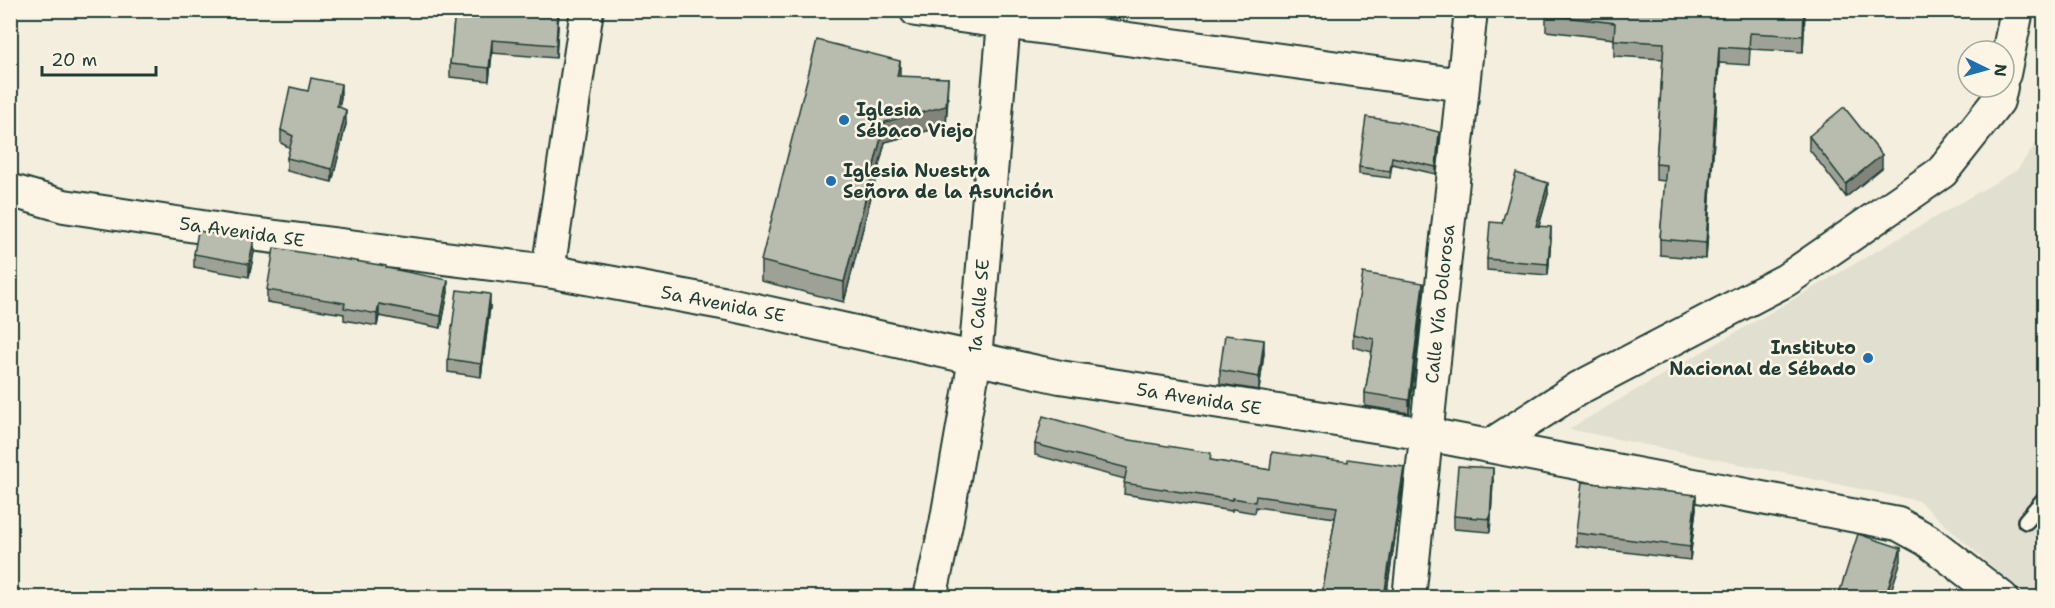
<svg xmlns="http://www.w3.org/2000/svg" width="2055" height="608" font-family="'Shantell Sans',sans-serif">
<style>
.built{fill:#e1dfd0}
.lines{fill:none;stroke-linecap:round;stroke-linejoin:round}
.service-casing{stroke:#1f3d34;stroke-width:20}
.minor-casing{stroke:#1f3d34;stroke-width:36}
.service{stroke:#fcf5e5;stroke-width:15}
.minor{stroke:#fcf5e5;stroke-width:32}
.wall{fill:#9ea296;stroke:#1f3d34;stroke-width:1.5}
.shaded-wall{fill:#81847a;stroke:#1f3d34;stroke-width:1.5}
.building{fill:#b8bcae;stroke:#1f3d34;stroke-width:1.5}
.poi-dot{fill:#1f6fb2;stroke:#fcf5e5;stroke-width:2}
.labels{text-anchor:middle;stroke-width:5;stroke-linejoin:round;paint-order:stroke}
.poi-label{font-size:18px;font-weight:bold;fill:#1f3d34;stroke:#fcf5e5;text-anchor:start}
.street-label{font-size:18px;fill:#1f3d34;stroke:#fcf5e5}
</style>
<rect width="100%" height="100%" fill="#f3eede"/>
<filter id="ink" filterUnits="userSpaceOnUse"><feTurbulence type="fractalNoise" baseFrequency=".0167" numOctaves="2"/><feDisplacementMap in="SourceGraphic" scale="12" xChannelSelector="R" yChannelSelector="G"/><feConvolveMatrix kernelMatrix="1 2 1 2 8 2 1 2 1" color-interpolation-filters="sRGB"/></filter>
<g filter="url(#ink)">
<path class="built" d="M 2044,133 L 2044,597 L 2026,597 L 1919,501 L 1569,429 L 2017,170 Z"/>
<g class="lines">
<g class="service-casing">
<path id="service" d="M 2026,521 L 2044,500"/>
</g>
<g class="minor-casing">
<g id="minor">
<path d="M 916,10 L 1463,85"/>
<path d="M 2004,74 L 2017,10"/>
<path d="M 16,192 L 64,206 L 235,232 L 548,271 L 733,305 L 1060,377 L 1426,434 L 1898,524 L 1927,540 L 2002,598"/>
<path d="M 548,271 L 587,10"/>
<path d="M 1489,446 L 1579,388 L 1786,280 L 1942,172 L 1998,101 L 2001,87"/>
<path d="M 930,598 L 946,524 L 975,359 L 1005,10"/>
<path d="M 1409,598 L 1471,10"/>
</g>
</g>
<use href="#service" class="service"/>
<use href="#minor" class="minor"/>
</g>
<g class="wall">
<path d="M 335,10 L 397,10 L 397,16 Z"/>
<path d="M 455,10 L 559,10 L 556,58 L 492,53 L 489,81 L 450,77 L 450,64 Z"/>
<path d="M 1805,10 L 1803,52 L 1750,49 L 1749,65 L 1719,63 L 1706,259 L 1660,255 L 1660,239 L 1665,181 L 1656,180 L 1656,164 L 1663,59 L 1614,56 L 1614,39 L 1546,31 L 1546,15 Z"/>
<path d="M 900,77 L 948,98 L 946,126 L 885,142 L 844,302 L 761,281 L 761,261 Z"/>
<path d="M 341,97 L 339,107 L 346,124 L 332,182 L 287,171 L 287,158 L 290,148 L 281,143 L 281,130 Z"/>
<path d="M 1809,136 L 1882,168 L 1846,197 L 1809,149 Z"/>
<path d="M 1439,139 L 1436,174 L 1392,164 L 1390,178 L 1359,174 L 1359,167 Z"/>
<path d="M 1548,194 L 1539,226 L 1551,238 L 1548,275 L 1487,270 L 1487,259 L 1502,223 Z"/>
<path d="M 254,252 L 249,277 L 194,267 L 194,254 Z"/>
<path d="M 386,268 L 448,292 L 441,328 L 379,316 L 377,326 L 344,320 L 344,314 L 267,302 L 267,290 Z"/>
<path d="M 1423,296 L 1409,413 L 1365,406 L 1365,393 L 1372,352 L 1353,347 L 1353,334 Z"/>
<path d="M 490,307 L 481,377 L 448,372 L 448,359 Z"/>
<path d="M 1264,353 L 1259,390 L 1220,384 L 1220,370 Z"/>
<path d="M 1124,439 L 1211,460 L 1270,470 L 1404,478 L 1386,597 L 1322,597 L 1335,518 L 1256,507 L 1255,513 L 1232,509 L 1232,511 L 1124,494 L 1125,479 L 1035,455 L 1035,444 Z"/>
<path d="M 1493,481 L 1490,532 L 1454,529 L 1454,516 Z"/>
<path d="M 1696,508 L 1690,560 L 1576,546 L 1576,533 Z"/>
</g>
<g class="shaded-wall">
<path d="M 558,10 L 559,10 L 556,58 L 556,45 Z"/>
<path d="M 1804,10 L 1805,10 L 1803,52 L 1803,36 Z"/>
<path d="M 492,40 L 492,53 L 489,81 L 489,68 Z"/>
<path d="M 1719,47 L 1719,63 L 1706,259 L 1706,243 Z"/>
<path d="M 900,61 L 900,81 L 897,76 Z"/>
<path d="M 948,78 L 946,126 L 885,142 L 844,302 L 844,282 L 885,122 Z"/>
<path d="M 341,84 L 341,97 L 337,119 L 337,106 Z"/>
<path d="M 346,110 L 346,124 L 332,182 L 332,169 Z"/>
<path d="M 1439,132 L 1439,139 L 1436,174 L 1436,167 Z"/>
<path d="M 1882,155 L 1882,168 L 1846,197 L 1846,184 Z"/>
<path d="M 1548,183 L 1548,194 L 1536,236 L 1536,226 Z"/>
<path d="M 1551,227 L 1551,238 L 1548,275 L 1548,264 Z"/>
<path d="M 254,239 L 254,252 L 249,277 L 249,264 Z"/>
<path d="M 448,280 L 448,292 L 441,328 L 441,316 Z"/>
<path d="M 1423,283 L 1423,296 L 1409,413 L 1409,400 Z"/>
<path d="M 490,294 L 490,307 L 481,377 L 481,364 Z"/>
<path d="M 379,304 L 379,316 L 377,326 L 377,314 Z"/>
<path d="M 1264,340 L 1264,353 L 1259,390 L 1259,377 Z"/>
<path d="M 1404,467 L 1404,478 L 1386,597 L 1384,597 Z"/>
<path d="M 1493,468 L 1493,481 L 1490,532 L 1490,519 Z"/>
<path d="M 1696,495 L 1696,508 L 1690,560 L 1690,547 Z"/>
<path d="M 1901,548 L 1901,561 L 1889,597 L 1885,597 Z"/>
</g>
<g class="building">
<path d="M 455,10 L 558,10 L 556,45 L 492,40 L 489,68 L 450,64 Z"/>
<path d="M 1547,10 L 1804,10 L 1803,36 L 1750,33 L 1749,49 L 1719,47 L 1706,243 L 1660,239 L 1666,165 L 1656,164 L 1664,43 L 1614,40 L 1615,23 L 1546,15 Z"/>
<path d="M 817,40 L 900,61 L 897,76 L 948,78 L 946,106 L 885,122 L 844,282 L 761,261 Z"/>
<path d="M 311,78 L 341,84 L 337,106 L 346,110 L 332,169 L 287,158 L 293,136 L 281,130 L 290,87 L 308,91 Z"/>
<path d="M 1844,107 L 1882,155 L 1846,184 L 1809,136 Z"/>
<path d="M 1366,117 L 1399,122 L 1439,132 L 1436,167 L 1392,157 L 1390,171 L 1359,167 Z"/>
<path d="M 1516,173 L 1548,183 L 1536,226 L 1551,227 L 1548,264 L 1487,259 L 1490,222 L 1502,223 Z"/>
<path d="M 198,231 L 254,239 L 249,264 L 194,254 Z"/>
<path d="M 274,248 L 386,266 L 386,268 L 448,280 L 441,316 L 379,304 L 377,314 L 344,308 L 345,303 L 267,290 Z"/>
<path d="M 1363,273 L 1423,283 L 1409,400 L 1365,393 L 1374,339 L 1353,334 Z"/>
<path d="M 457,290 L 490,294 L 481,364 L 448,359 Z"/>
<path d="M 1225,335 L 1264,340 L 1259,377 L 1220,370 Z"/>
<path d="M 1043,416 L 1124,439 L 1211,453 L 1210,460 L 1270,470 L 1272,452 L 1348,462 L 1348,459 L 1404,467 L 1384,597 L 1338,597 L 1322,595 L 1337,507 L 1256,496 L 1255,502 L 1232,498 L 1232,500 L 1124,483 L 1127,468 L 1035,444 Z"/>
<path d="M 1458,466 L 1493,468 L 1490,519 L 1454,516 Z"/>
<path d="M 1582,482 L 1696,495 L 1690,547 L 1576,533 Z"/>
<path d="M 1858,534 L 1901,548 L 1885,597 L 1838,597 Z"/>
</g>
</g>
<g class="poi-dot">
<circle cx="844" cy="120" r="6"/>
<circle cx="831" cy="181" r="6"/>
<circle cx="1868" cy="358" r="6"/>
</g>
<g class="labels">
<g class="poi-label">
<text x="856" y="116">Iglesia<tspan x="856" dy="21">Sébaco Viejo</tspan></text>
<text x="843" y="177">Iglesia Nuestra<tspan x="843" dy="21">Señora de la Asunción</tspan></text>
<text x="1856" y="354" text-anchor="end">Instituto<tspan x="1856" dy="21">Nacional de Sébado</tspan></text>
</g>
<g class="street-label">
<text transform="translate(242 232) rotate(8)" y="6">5a Avenida SE</text>
<text transform="translate(723 304) rotate(11)" y="6">5a Avenida SE</text>
<text transform="translate(1440 304) rotate(-84)" y="6">Calle Vía Dolorosa</text>
<text transform="translate(979 306) rotate(-85)" y="6">1a Calle SE</text>
<text transform="translate(1199 399) rotate(9)" y="6">5a Avenida SE</text>
</g>
</g>
<rect width="2055" height="608" fill="none" stroke="#fcf5e5" stroke-width="36"/>
<rect x="18" y="18" width="2019" height="572" fill="none" stroke="#1f3d34" stroke-width="2" filter="url(#ink)"/>
<g transform="translate(1986 69) rotate(95)"><circle r="28" fill="#fcf5e5" stroke="#a4ab9e" stroke-width="1.5"/>
<path d="M0-4.5L10 22L0 15L-10 22Z" fill="#1f6fb2"/>
<text y="-9" font-size="16" font-weight="bold" text-anchor="middle" fill="#1f3d34">N</text>
</g>
<path d="M42 66v9h114v-9" fill="none" stroke="#1f3d34" stroke-width="3"/>
<text x="51" y="66" font-size="18" fill="#1f3d34" stroke="#fcf5e5" stroke-width="4.5" paint-order="stroke">20 m</text>
</svg>
